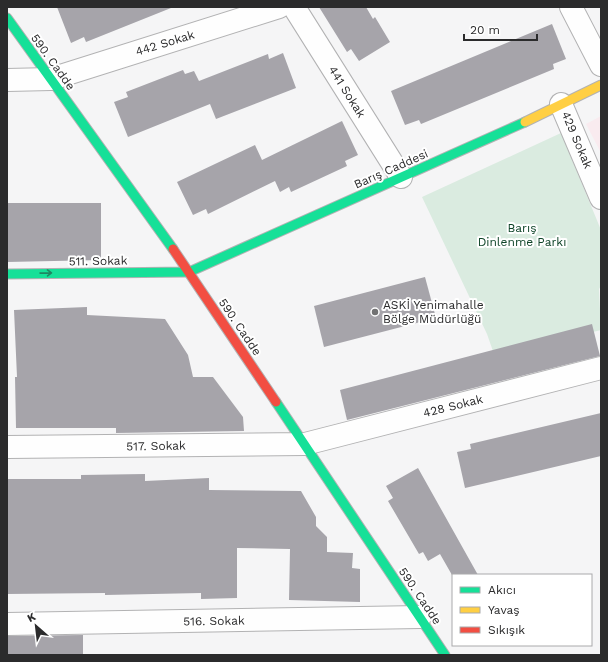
<svg xmlns="http://www.w3.org/2000/svg" width="608" height="662" font-family="'Work Sans',sans-serif">
<style>
.education{fill:#f9ebef}
.green{fill:#daebe0}
.building{fill:#a6a4aa}
.lines{fill:none;stroke-linecap:round;stroke-linejoin:round}
.street-casing{stroke:#b2b2b3;stroke-width:24}
.fast-casing{stroke:#b2b2b3;stroke-width:11}
.slow-casing{stroke:#b2b2b3;stroke-width:11}
.jam-casing{stroke:#b2b2b3;stroke-width:11}
.street{stroke:#fefefe;stroke-width:22}
.fast{stroke:#16e098;stroke-width:9}
.slow{stroke:#ffcf43;stroke-width:9}
.jam{stroke:#f24e42;stroke-width:9}
.oneway{stroke:#208662}
.poi-dot{fill:#727273;stroke:#fff;stroke-width:1.5}
.labels{text-anchor:middle;stroke-width:4;stroke-linejoin:round;paint-order:stroke}
.street-label{font-size:12px;fill:#2b2b2c;stroke:#fff}
.park-label{font-size:12px;fill:#0e4428;stroke:#fff}
.poi-label{font-size:12px;fill:#2b2b2c;stroke:#fff;text-anchor:start}
</style>
<rect width="100%" height="100%" fill="#f5f5f6"/>
<path class="education" d="M 601,116 L 601,153 L 586,124 Z"/>
<path class="green" d="M 561,133 L 601,230 L 601,286 L 599,289 L 601,330 L 495,357 L 487,334 L 422,197 Z"/>
<g class="building">
<path d="M 57,7 L 171,7 L 171,8 L 86,42 L 84,37 L 71,43 Z"/>
<path d="M 319,7 L 366,7 L 373,19 L 375,17 L 390,42 L 359,61 L 351,49 L 347,52 Z"/>
<path d="M 552,24 L 566,59 L 553,64 L 554,69 L 421,124 L 419,120 L 405,125 L 391,91 Z"/>
<path d="M 283,53 L 296,88 L 216,119 L 210,104 L 128,137 L 114,102 L 128,97 L 126,92 L 183,70 L 185,74 L 194,71 L 199,81 L 268,54 L 269,59 Z"/>
<path d="M 342,121 L 358,155 L 345,161 L 347,166 L 291,192 L 289,187 L 280,192 L 275,181 L 208,214 L 206,209 L 193,215 L 177,182 L 255,145 L 262,160 Z"/>
<path d="M 7,203 L 101,203 L 101,260 L 7,262 Z"/>
<path d="M 425,277 L 436,318 L 324,347 L 314,306 Z"/>
<path d="M 87,307 L 87,315 L 165,319 L 188,355 L 193,377 L 213,377 L 243,417 L 244,431 L 116,433 L 116,428 L 16,428 L 15,377 L 17,377 L 14,310 Z"/>
<path d="M 592,324 L 600,356 L 347,420 L 340,390 Z"/>
<path d="M 601,413 L 601,456 L 465,488 L 457,452 L 471,449 L 470,444 Z"/>
<path d="M 418,468 L 478,575 L 452,575 L 440,554 L 428,561 L 423,552 L 419,554 L 388,501 L 393,498 L 386,486 Z"/>
<path d="M 145,474 L 145,481 L 209,478 L 209,490 L 301,491 L 316,517 L 316,526 L 327,537 L 327,552 L 353,553 L 352,568 L 360,569 L 360,602 L 289,600 L 290,549 L 237,548 L 237,598 L 201,599 L 201,593 L 105,595 L 105,593 L 7,594 L 7,479 L 81,479 L 81,475 Z"/>
<path d="M 83,635 L 83,655 L 7,655 L 7,636 Z"/>
</g>
<g class="lines">
<g class="street-casing">
<g id="street">
<path d="M 294,7 L 401,177"/>
<path d="M 571,7 L 601,65"/>
<path d="M 7,80 L 51,79 L 279,7"/>
<path d="M 561,104 L 601,198"/>
<path d="M 7,447 L 305,444 L 601,368"/>
<path d="M 7,624 L 420,617"/>
</g>
</g>
<g class="fast-casing">
<g id="fast">
<path d="M 7,18 L 173,249"/>
<path d="M 7,274 L 189,272 L 525,122"/>
<path d="M 276,402 L 445,655"/>
</g>
</g>
<g class="slow-casing">
<path id="slow" d="M 525,122 L 601,85"/>
</g>
<g class="jam-casing">
<path id="jam" d="M 173,249 L 276,402"/>
</g>
<use href="#street" class="street"/>
<use href="#fast" class="fast"/>
<use href="#slow" class="slow"/>
<use href="#jam" class="jam"/>
</g>
<defs><path id="oneway-shaft" d="M-6 0H5M1.5-3L5.5 0L1.5 3" fill="none" stroke-width="1.6" stroke-linecap="round" stroke-linejoin="round"/></defs>
<use class="oneway" href="#oneway-shaft" transform="translate(46 273) rotate(-1)"/>
<circle class="poi-dot" cx="375" cy="312" r="4"/>
<g class="labels">
<g class="street-label">
<text transform="translate(165 43) rotate(-17)" y="4">442 Sokak</text>
<text transform="translate(53 62) rotate(54)" y="4">590. Cadde</text>
<text transform="translate(347 92) rotate(58)" y="4">441 Sokak</text>
<text transform="translate(577 140) rotate(67)" y="4">429 Sokak</text>
<text transform="translate(391 169) rotate(-24)" y="4">Barış Caddesi</text>
<text transform="translate(98 261) rotate(-1)" y="4">511. Sokak</text>
<text transform="translate(240 327) rotate(56)" y="4">590. Cadde</text>
<text transform="translate(453 406) rotate(-14)" y="4">428 Sokak</text>
<text transform="translate(156 446) rotate(-1)" y="4">517. Sokak</text>
<text transform="translate(420 596) rotate(56)" y="4">590. Cadde</text>
<text transform="translate(214 621) rotate(-1)" y="4">516. Sokak</text>
</g>
<g class="park-label">
<text x="522" y="232">Barış<tspan x="522" dy="14">Dinlenme Parkı</tspan></text>
</g>
<g class="poi-label">
<text x="383" y="309">ASKİ Yenimahalle<tspan x="383" dy="14">Bölge Müdürlüğü</tspan></text>
</g>
</g>
<rect width="608" height="662" fill="none" stroke="#2b2b2c" stroke-width="16"/>
<rect x="452" y="574" width="140" height="72" fill="#ffffff" stroke="#aaaaab"/>
<rect x="460" y="587" width="20" height="6" fill="#16e098" stroke="#aaaaab"/>
<text x="488" y="594" font-size="12" fill="#2b2b2c">Akıcı</text>
<rect x="460" y="607" width="20" height="6" fill="#ffcf43" stroke="#aaaaab"/>
<text x="488" y="614" font-size="12" fill="#2b2b2c">Yavaş</text>
<rect x="460" y="627" width="20" height="6" fill="#f24e42" stroke="#aaaaab"/>
<text x="488" y="634" font-size="12" fill="#2b2b2c">Sıkışık</text>
<g transform="translate(36 626) rotate(332)" stroke="#ffffff" stroke-width="3" paint-order="stroke">
<path d="M0-3L7 15L0 10L-7 15Z" fill="#2b2b2c"/>
<text y="-6" font-size="11" font-weight="bold" text-anchor="middle" fill="#2b2b2c">K</text>
</g>
<path d="M464 34v6h73v-6" fill="none" stroke="#2b2b2c" stroke-width="2"/>
<text x="470" y="34" font-size="12" fill="#2b2b2c" stroke="#ffffff" stroke-width="3" paint-order="stroke">20 m</text>
</svg>
